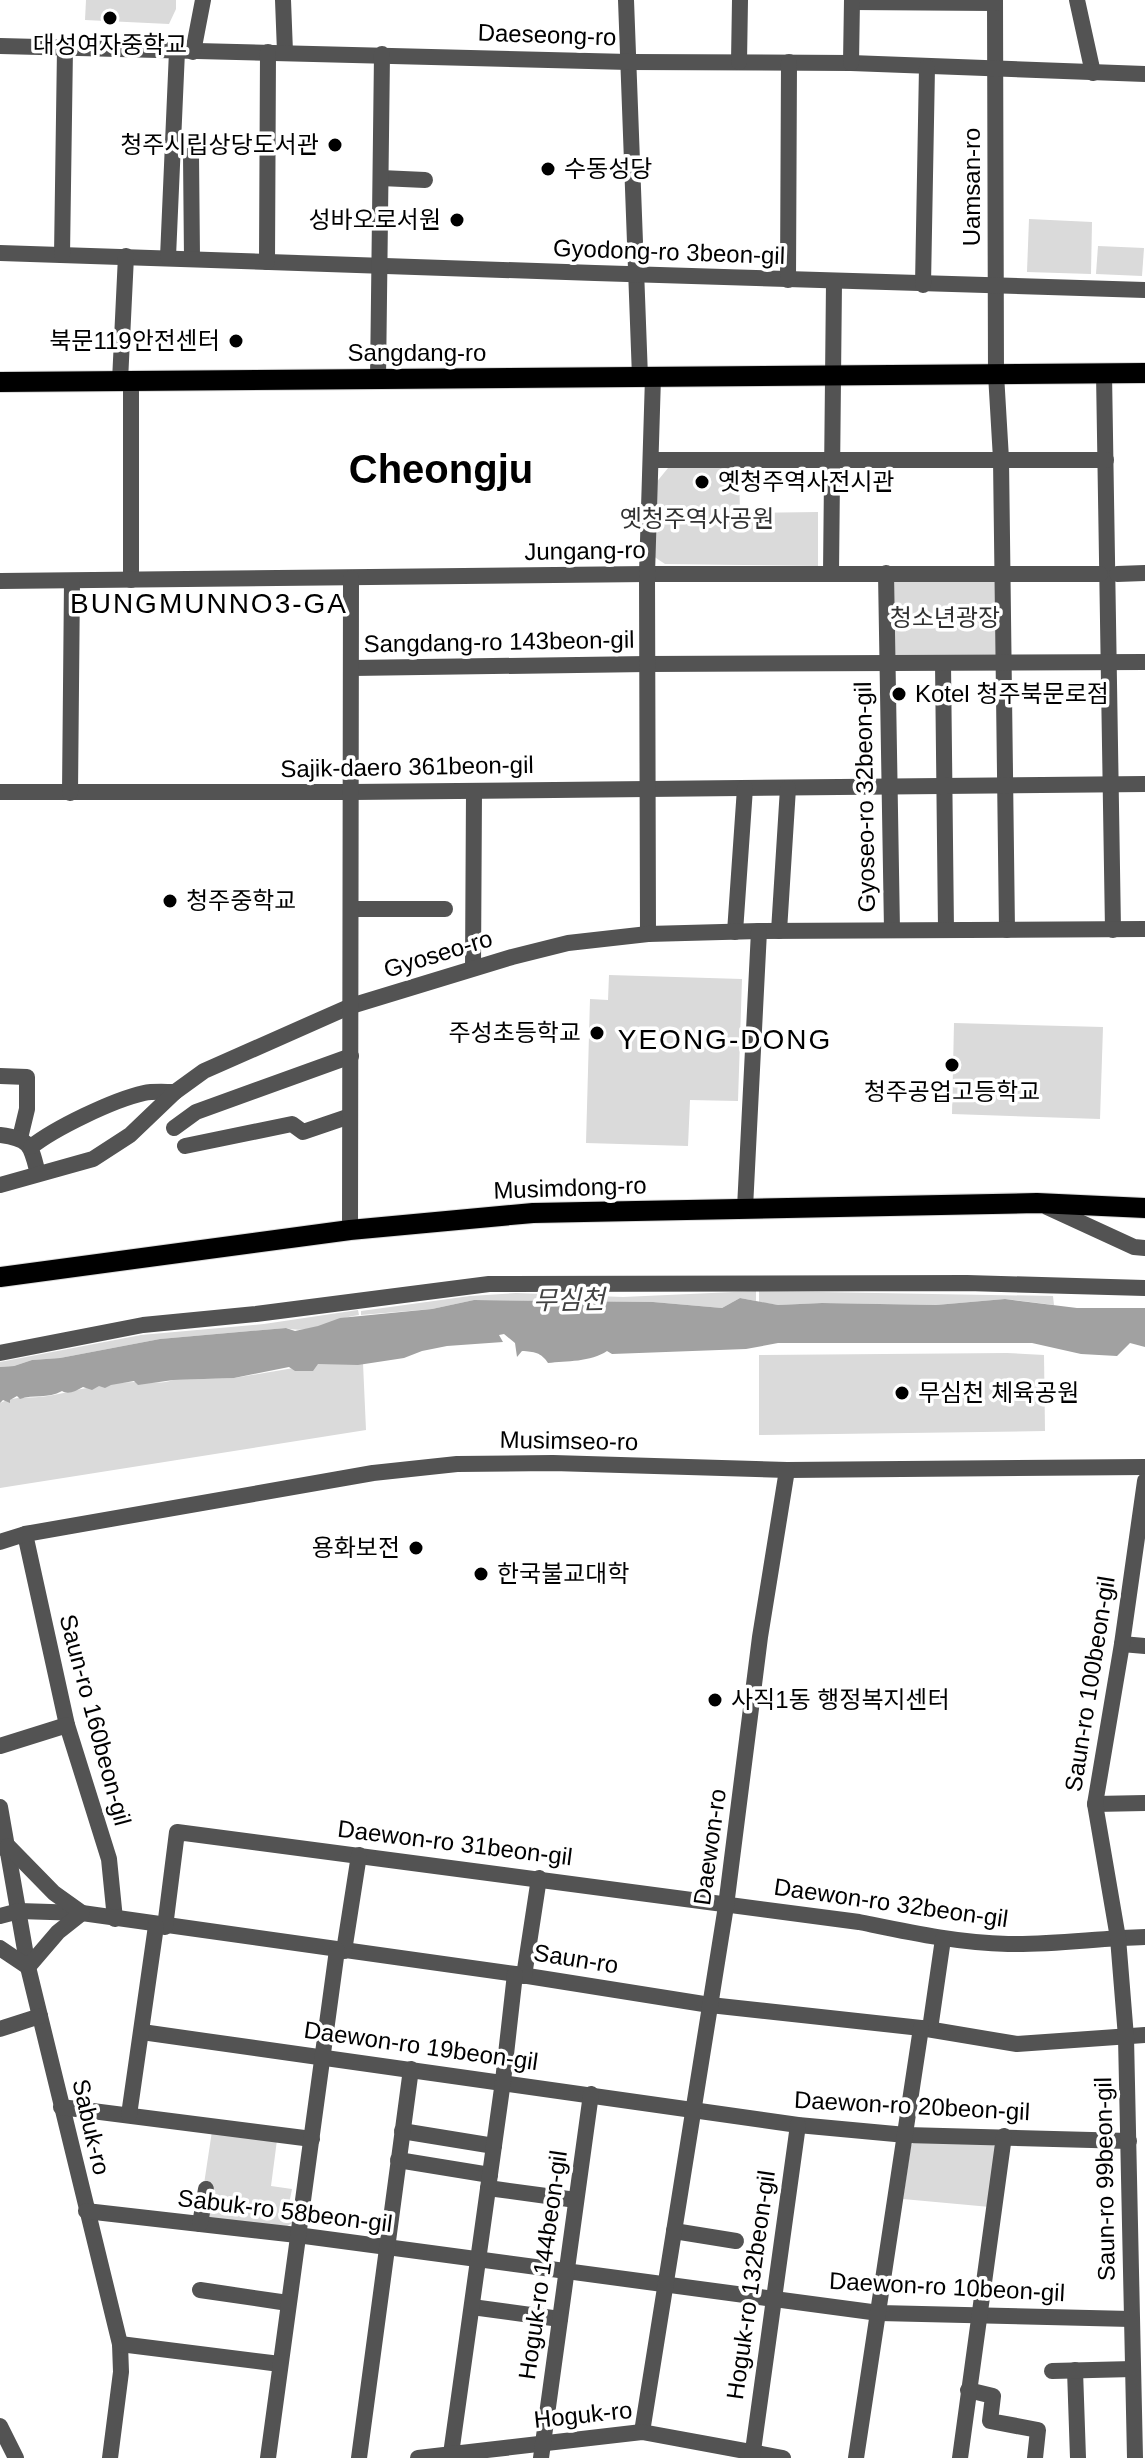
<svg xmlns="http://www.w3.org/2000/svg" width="1145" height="2458" font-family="Arial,'Noto Sans KR',sans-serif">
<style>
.green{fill:#dadada}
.water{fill:#a1a1a1}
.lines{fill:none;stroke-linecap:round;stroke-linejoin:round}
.major-casing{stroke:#dbdbdb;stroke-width:22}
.minor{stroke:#535353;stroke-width:16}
.major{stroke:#000;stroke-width:20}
.poi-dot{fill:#000;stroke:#fff;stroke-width:3}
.labels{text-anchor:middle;stroke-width:7;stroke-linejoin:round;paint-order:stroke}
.street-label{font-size:24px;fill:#000;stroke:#fff}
.poi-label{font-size:24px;fill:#000;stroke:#fff;text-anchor:start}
.park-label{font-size:24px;fill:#313131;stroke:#fff}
.water-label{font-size:26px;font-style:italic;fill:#424242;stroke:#fff}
.quarter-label{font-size:28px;letter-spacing:2px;fill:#000;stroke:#fff}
.town-label{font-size:40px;font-weight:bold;fill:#000;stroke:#fff}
</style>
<rect width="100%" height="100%" fill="#fff"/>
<g class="green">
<path d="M 86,0 L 176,0 L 176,9 L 169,24 L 85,20 Z"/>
<path d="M 1029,219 L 1092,222 L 1091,274 L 1027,272 Z"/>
<path d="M 1098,246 L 1144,248 L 1142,276 L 1096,274 Z"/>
<path d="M 668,468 L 739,468 L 740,513 L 818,512 L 818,566 L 665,564 L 653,556 L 655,484 Z"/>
<path d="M 895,575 L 998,582 L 1001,660 L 888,661 L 889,584 Z"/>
<path d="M 609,975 L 742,979 L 738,1101 L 690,1100 L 688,1146 L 586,1143 L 590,999 L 608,1000 Z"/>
<path d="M 954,1023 L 1103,1027 L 1100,1119 L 952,1114 Z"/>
<path d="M 756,1291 L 756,1301 L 740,1298 L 722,1308 L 653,1302 L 474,1300 L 432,1309 L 361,1315 L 361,1311 L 470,1296 L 516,1293 L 623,1297 Z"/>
<path d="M 759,1291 L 1053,1296 L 1054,1305 L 1005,1299 L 936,1305 L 822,1303 L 778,1305 L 759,1302 Z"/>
<path d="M 358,1310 L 359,1315 C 335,1318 310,1335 286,1328 L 160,1339 L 60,1358 L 32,1360 L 14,1366 L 0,1367 L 0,1362 L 141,1335 L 264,1324 Z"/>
<path d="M 1007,1353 L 1044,1355 L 1045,1431 L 759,1435 L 759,1355 Z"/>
<path d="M 363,1363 L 366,1430 L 0,1488 L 0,1403 C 16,1395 31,1399 48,1396 C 76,1391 105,1382 135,1382 C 148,1381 160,1385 173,1380 L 234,1378 L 317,1364 Z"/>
<path d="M 212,2131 L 277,2140 L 271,2186 L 292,2189 L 289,2204 L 296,2206 L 294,2222 L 282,2229 L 205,2219 L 204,2184 Z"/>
<path d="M 918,2139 L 988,2141 L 997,2148 L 990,2207 L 903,2199 L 911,2145 Z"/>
</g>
<path class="water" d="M 740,1298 L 778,1305 L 822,1303 L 936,1305 L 1005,1299 L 1077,1308 L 1145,1308 L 1145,1347 L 1130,1343 L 1117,1356 L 1081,1354 L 1032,1343 L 778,1343 L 746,1349 L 612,1354 L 607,1351 C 591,1362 566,1361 548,1363 C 541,1352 534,1352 522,1351 L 517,1357 L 515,1343 L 504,1334 L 499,1335 L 503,1342 L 447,1346 L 422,1351 L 404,1358 L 358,1365 L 318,1364 L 313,1371 L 295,1371 L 289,1367 L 234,1378 L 173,1380 L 138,1385 L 134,1381 L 111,1385 L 105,1388 L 99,1386 L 92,1390 L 83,1387 C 76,1391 68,1395 62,1391 C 48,1399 33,1394 20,1399 L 17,1396 L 10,1400 L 10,1403 L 3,1400 L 0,1403 L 0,1367 L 14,1366 L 32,1360 L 60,1358 L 160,1339 L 286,1328 L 295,1331 L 318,1326 L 340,1318 L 432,1309 L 474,1300 L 653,1302 L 722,1308 Z"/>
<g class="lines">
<g class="major-casing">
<g id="major">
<path d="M 0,382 L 1145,373"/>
<path d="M 0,1277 L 350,1230 L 533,1213 L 1037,1203 L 1145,1208"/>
</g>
</g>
<g class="minor">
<path d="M 283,0 L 285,52"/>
<path d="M 626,0 L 640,377"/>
<path d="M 995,0 L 996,374 L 1001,459 L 1007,930"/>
<path d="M 1077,0 L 1093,73"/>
<path d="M 852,2 L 995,3"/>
<path d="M 0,46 L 629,62 L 851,63 L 1145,74"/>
<path d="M 193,52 L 203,0"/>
<path d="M 739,62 L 740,0"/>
<path d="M 851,63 L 852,0"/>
<path d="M 191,155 L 192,258"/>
<path d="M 381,178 L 425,180"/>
<path d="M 0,253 C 382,265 763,280 1145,290"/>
<path d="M 62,255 L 65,48"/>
<path d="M 168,257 L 177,51"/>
<path d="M 267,262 L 268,52"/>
<path d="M 788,280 L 789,62"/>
<path d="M 923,285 L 927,67"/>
<path d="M 1104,373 L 1113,930"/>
<path d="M 378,379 L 382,54"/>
<path d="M 120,381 L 126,256"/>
<path d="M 651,460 L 1106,460"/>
<path d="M 886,573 L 892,930"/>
<path d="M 831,574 L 834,282"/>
<path d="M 1117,574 L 1145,573"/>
<path d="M 131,580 L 131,381"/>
<path d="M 0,581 L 647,574 L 1100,574"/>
<path d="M 943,663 L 946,930"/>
<path d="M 352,668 L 647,664 L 1145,662"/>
<path d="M 0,792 L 352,792 L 1145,784"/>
<path d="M 70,793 L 72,581"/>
<path d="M 351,909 L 445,909"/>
<path d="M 779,931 L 788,788"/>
<path d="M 735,932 L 745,788"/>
<path d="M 648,934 L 647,574 L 653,377"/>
<path d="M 473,968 L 474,791"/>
<path d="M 0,1076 L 27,1077 L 27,1109 L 20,1138"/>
<path d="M 174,1128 L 196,1112 L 351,1056"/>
<path d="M 0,1135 C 31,1139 31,1146 38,1174"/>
<path d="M 185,1146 L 292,1124 L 303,1132 L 350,1116"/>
<path d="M 31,1147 C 55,1128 113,1100 144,1093 C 153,1091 165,1092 175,1092"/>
<path d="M 0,1185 L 93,1159 L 130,1135 L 175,1092 L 204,1071 L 351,1006 L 512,957 L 568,943 L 648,934 L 759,931 L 1145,929"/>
<path d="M 1047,1207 L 1134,1247 L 1145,1248"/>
<path d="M 745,1208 L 759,931"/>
<path d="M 350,1230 L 351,578"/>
<path d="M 0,1353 L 143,1325 L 256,1314 L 489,1284 L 967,1283 L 1145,1288"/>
<path d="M 25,1534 L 67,1725 L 109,1859 L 115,1919"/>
<path d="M 0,1542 L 25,1534 L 373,1473 L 457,1464 L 553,1463 L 787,1470 L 1145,1467"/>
<path d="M 1122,1644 L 1145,1646"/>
<path d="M 0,1746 L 67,1725"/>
<path d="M 1095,1804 L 1145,1803"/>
<path d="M 0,1807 L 28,1967 L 120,2344 L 121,2372 L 110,2458"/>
<path d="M 0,1916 L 19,1911 L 82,1913 L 515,1974 L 710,2005 L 921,2028 L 1017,2044 L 1145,2035"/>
<path d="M 165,1927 L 177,1832 L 859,1922 C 908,1932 957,1943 1008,1944 C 1054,1945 1099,1938 1145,1937"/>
<path d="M 0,1948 L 28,1967 L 58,1932 L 82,1913 L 54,1893 L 8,1846 L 6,1850"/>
<path d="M 344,1951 L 359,1855"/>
<path d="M 524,1976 L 539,1878"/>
<path d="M 0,2029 L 40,2016"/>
<path d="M 930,2029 L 943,1939"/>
<path d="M 142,2032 L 798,2125 L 906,2135 L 1129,2141"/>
<path d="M 61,2107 L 312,2139"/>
<path d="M 129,2115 L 156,1926"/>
<path d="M 402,2131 L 494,2146"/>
<path d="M 398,2160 L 490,2175"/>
<path d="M 488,2188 L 576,2200"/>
<path d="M 86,2211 L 297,2235 L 879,2313 L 1131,2319"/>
<path d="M 200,2224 L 206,2189"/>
<path d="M 674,2231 L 736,2241"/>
<path d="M 200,2290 L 288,2303"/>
<path d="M 472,2307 L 560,2319"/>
<path d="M 120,2344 L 280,2364"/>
<path d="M 1075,2370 L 1078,2458"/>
<path d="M 1052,2371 L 1133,2369"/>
<path d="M 968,2390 L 993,2396 L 990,2421 L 1038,2430 L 1035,2458"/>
<path d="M 0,2426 L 16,2458"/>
<path d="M 642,2432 L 726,1906 L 760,1637 L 787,1470"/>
<path d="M 451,2454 L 503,2081 L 515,1974"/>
<path d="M 268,2458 L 337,1950"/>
<path d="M 359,2458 L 411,2069"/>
<path d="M 418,2458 L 642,2432 L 783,2458"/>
<path d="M 541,2458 L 591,2094"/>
<path d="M 752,2458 L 798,2125"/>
<path d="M 856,2458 L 921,2028"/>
<path d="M 960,2458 L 1004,2136"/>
<path d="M 1135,2458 L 1126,2037 L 1118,1938 L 1095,1804 L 1122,1644 L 1145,1481"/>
</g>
<use href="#major" class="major"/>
</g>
<g class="poi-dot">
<circle cx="110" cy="18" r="8"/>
<circle cx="335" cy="145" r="8"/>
<circle cx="548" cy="169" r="8"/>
<circle cx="457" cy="220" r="8"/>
<circle cx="236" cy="341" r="8"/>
<circle cx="702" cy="482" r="8"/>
<circle cx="899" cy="694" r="8"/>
<circle cx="170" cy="901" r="8"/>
<circle cx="597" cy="1033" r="8"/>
<circle cx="952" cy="1065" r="8"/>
<circle cx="902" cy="1393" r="8"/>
<circle cx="416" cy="1548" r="8"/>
<circle cx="481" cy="1574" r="8"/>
<circle cx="715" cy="1700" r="8"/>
</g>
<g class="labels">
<g class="street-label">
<text transform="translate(547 35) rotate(2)" y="8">Daeseong-ro</text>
<text transform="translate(972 187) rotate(-90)" y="8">Uamsan-ro</text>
<text transform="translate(669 252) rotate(2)" y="8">Gyodong-ro 3beon-gil</text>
<text x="417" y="361">Sangdang-ro</text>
<text transform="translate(585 551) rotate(-1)" y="8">Jungang-ro</text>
<text transform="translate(499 642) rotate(-1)" y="8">Sangdang-ro 143beon-gil</text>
<text transform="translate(407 767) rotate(-1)" y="8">Sajik-daero 361beon-gil</text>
<text transform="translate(865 797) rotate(-91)" y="8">Gyoseo-ro 32beon-gil</text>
<text transform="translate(438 954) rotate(-17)" y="8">Gyoseo-ro</text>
<text transform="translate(570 1188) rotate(-2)" y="8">Musimdong-ro</text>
<text transform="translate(569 1441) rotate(1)" y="8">Musimseo-ro</text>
<text transform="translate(1090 1684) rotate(-81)" y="8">Saun-ro 100beon-gil</text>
<text transform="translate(95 1720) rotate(75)" y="8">Saun-ro 160beon-gil</text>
<text transform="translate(455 1843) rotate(7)" y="8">Daewon-ro 31beon-gil</text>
<text transform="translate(710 1847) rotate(-82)" y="8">Daewon-ro</text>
<text transform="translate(891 1903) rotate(8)" y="8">Daewon-ro 32beon-gil</text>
<text transform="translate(576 1959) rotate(9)" y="8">Saun-ro</text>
<text transform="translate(421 2046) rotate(8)" y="8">Daewon-ro 19beon-gil</text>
<text transform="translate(912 2106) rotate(3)" y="8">Daewon-ro 20beon-gil</text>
<text transform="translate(91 2127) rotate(77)" y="8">Sabuk-ro</text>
<text transform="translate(1105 2179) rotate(-91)" y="8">Saun-ro 99beon-gil</text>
<text transform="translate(285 2211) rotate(7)" y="8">Sabuk-ro 58beon-gil</text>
<text transform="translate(543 2265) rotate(-82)" y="8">Hoguk-ro 144beon-gil</text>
<text transform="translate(751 2285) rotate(-82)" y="8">Hoguk-ro 132beon-gil</text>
<text transform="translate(947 2287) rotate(3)" y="8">Daewon-ro 10beon-gil</text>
<text transform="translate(583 2415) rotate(-6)" y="8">Hoguk-ro</text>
</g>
<g class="poi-label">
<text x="110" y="53" text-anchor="middle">대성여자중학교</text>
<text x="319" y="153" text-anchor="end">청주시립상당도서관</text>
<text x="564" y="177">수동성당</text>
<text x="441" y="228" text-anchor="end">성바오로서원</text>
<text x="220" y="349" text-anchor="end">북문119안전센터</text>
<text x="718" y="490">옛청주역사전시관</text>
<text x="915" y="702">Kotel 청주북문로점</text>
<text x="186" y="909">청주중학교</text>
<text x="581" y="1041" text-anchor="end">주성초등학교</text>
<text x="952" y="1100" text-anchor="middle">청주공업고등학교</text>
<text x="918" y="1401">무심천 체육공원</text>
<text x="400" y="1556" text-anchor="end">용화보전</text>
<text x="497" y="1582">한국불교대학</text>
<text x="731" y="1708">사직1동 행정복지센터</text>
</g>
<g class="park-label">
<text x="697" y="527">옛청주역사공원</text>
<text x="945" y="626">청소년광장</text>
</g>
<g class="water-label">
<text transform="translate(569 1300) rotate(-1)" y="9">무심천</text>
</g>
<g class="quarter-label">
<text x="209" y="613">BUNGMUNNO3-GA</text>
<text x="725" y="1049">YEONG-DONG</text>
</g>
<g class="town-label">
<text x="441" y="483">Cheongju</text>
</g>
</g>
</svg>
